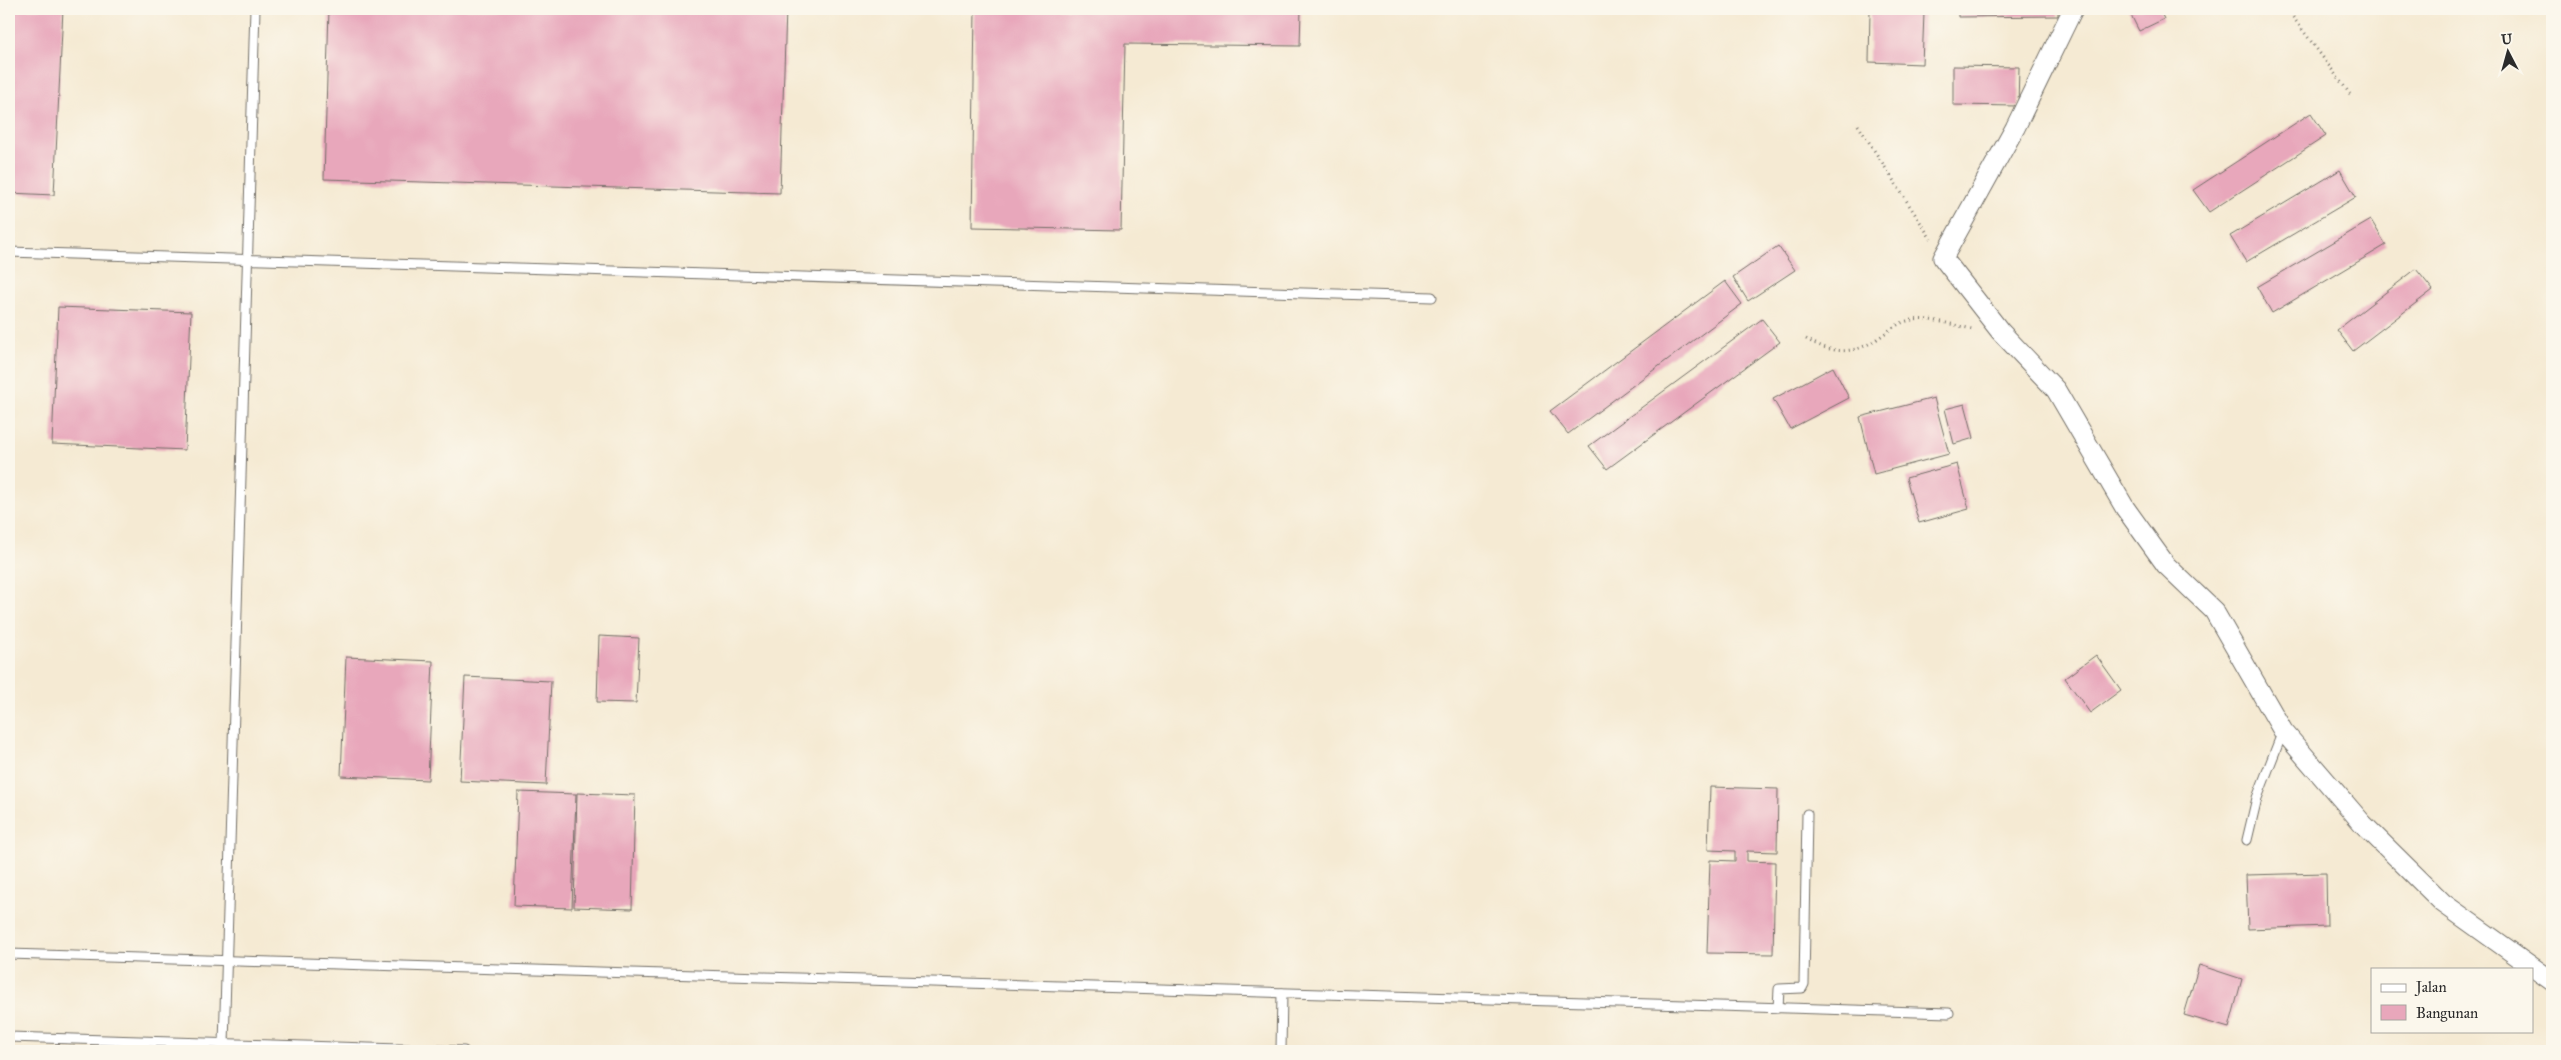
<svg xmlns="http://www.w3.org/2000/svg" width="2561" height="1060" font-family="'IM FELL Great Primer',serif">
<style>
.building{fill:#e8a7bb}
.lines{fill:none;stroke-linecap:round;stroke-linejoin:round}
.lane-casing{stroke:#726e66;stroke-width:11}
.street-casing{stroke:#726e66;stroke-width:21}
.path{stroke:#726e66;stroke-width:3;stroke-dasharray:1 4;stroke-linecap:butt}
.lane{stroke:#fff;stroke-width:9}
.street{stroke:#fff;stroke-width:19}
</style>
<rect width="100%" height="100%" fill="#fbf7ec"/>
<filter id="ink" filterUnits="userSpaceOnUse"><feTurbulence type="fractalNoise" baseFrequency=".02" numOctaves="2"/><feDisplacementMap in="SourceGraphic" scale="10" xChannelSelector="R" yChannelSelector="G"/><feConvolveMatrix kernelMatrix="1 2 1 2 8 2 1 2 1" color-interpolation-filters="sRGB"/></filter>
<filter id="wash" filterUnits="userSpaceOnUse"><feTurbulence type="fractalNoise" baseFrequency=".0096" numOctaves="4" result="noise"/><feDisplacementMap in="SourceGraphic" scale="20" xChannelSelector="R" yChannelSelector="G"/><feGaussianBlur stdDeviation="1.12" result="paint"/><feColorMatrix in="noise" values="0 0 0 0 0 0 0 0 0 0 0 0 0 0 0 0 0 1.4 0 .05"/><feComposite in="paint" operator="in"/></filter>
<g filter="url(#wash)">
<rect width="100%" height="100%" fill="#f5ead3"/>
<g id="blocks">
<g class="building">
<path d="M 9,9 L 63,9 L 54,195 L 9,193 Z"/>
<path d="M 329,9 L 786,9 L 780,193 L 324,179 Z"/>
<path d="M 975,9 L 1301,9 L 1300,46 L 1125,44 L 1121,230 L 972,227 Z"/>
<path d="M 1958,9 L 2058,9 L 2058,16 L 1958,17 Z"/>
<path d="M 2128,9 L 2159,9 L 2164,19 L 2139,31 Z"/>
<path d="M 1870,11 L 1924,13 L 1922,64 L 1869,62 Z"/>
<path d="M 1953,66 L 2019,67 L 2018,106 L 1953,105 Z"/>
<path d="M 2311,113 L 2326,136 L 2209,212 L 2193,190 Z"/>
<path d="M 2340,170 L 2356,197 L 2246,262 L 2230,236 Z"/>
<path d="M 2371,220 L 2386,245 L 2272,313 L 2257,287 Z"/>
<path d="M 1778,246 L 1795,270 L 1748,301 L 1733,277 Z"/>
<path d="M 2416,269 L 2433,290 L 2353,351 L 2337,330 Z"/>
<path d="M 1725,281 L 1742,304 L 1568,434 L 1550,411 Z"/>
<path d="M 58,307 L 191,312 L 185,450 L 52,444 Z"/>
<path d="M 1762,319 L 1780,342 L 1607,469 L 1589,446 Z"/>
<path d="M 1833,367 L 1849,398 L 1790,429 L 1773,399 Z"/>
<path d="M 1934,398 L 1949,454 L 1874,474 L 1860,417 Z"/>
<path d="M 1965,404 L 1974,438 L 1954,444 L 1945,409 Z"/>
<path d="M 1957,464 L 1969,509 L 1919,523 L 1906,478 Z"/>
<path d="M 599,636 L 639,638 L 636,703 L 597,702 Z"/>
<path d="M 2096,655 L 2121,690 L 2090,713 L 2065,678 Z"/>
<path d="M 346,657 L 433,661 L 428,780 L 341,776 Z"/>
<path d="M 465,677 L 551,681 L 546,785 L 460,781 Z"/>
<path d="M 1710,787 L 1778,789 L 1777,852 L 1747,851 L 1747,861 L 1775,862 L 1773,954 L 1707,953 L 1710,860 L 1735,861 L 1735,851 L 1708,850 Z"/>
<path d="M 518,792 L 576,794 L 572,908 L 514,906 Z"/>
<path d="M 577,793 L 635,795 L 632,909 L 574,907 Z"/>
<path d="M 2326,873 L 2327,926 L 2248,929 L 2246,875 Z"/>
<path d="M 2199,965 L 2242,979 L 2229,1028 L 2184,1015 Z"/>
</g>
</g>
</g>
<g filter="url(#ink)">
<use href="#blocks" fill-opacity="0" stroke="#726e66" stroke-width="1"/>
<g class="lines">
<g class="lane-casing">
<g id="lane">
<path d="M 9,252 L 1432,297"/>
<path d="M 2247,840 L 2257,798 L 2283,731"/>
<path d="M 9,954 L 1949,1013"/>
<path d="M 1778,1008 L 1779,989 L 1802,988 L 1804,984 L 1807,814"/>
<path d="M 9,1037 L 464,1051"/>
<path d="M 221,1051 L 224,1044 L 255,9"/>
<path d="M 1281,1051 L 1282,993"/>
</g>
</g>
<g class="street-casing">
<path id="street" d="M 2073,9 L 2015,128 L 1943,258 L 2000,331 L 2056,390 L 2125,508 L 2166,565 L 2214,611 L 2283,731 L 2363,824 L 2443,903 L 2552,981"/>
</g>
<g class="path">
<path d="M 2287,9 L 2350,94"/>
<path d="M 1858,125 L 1931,239"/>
<path d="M 1806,339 C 1831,353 1852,356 1877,339 C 1887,332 1896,324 1907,321 C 1927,316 1953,325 1972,329"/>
</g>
<use href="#lane" class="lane"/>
<use href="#street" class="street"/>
</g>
</g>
<rect width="2561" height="1060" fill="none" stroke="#fbf7ec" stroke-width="30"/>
<rect x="2371" y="968" width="162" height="65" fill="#fbf7ec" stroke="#a8a59f"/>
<rect x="2381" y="984" width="25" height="8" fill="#ffffff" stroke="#a8a59f"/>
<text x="2416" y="992" font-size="15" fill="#2b2b2b">Jalan</text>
<rect x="2381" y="1005" width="25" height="15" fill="#e8a7bb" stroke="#a8a59f"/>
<text x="2416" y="1018" font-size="15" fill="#2b2b2b">Bangunan</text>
<g transform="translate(2508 52) rotate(354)" stroke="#fbf7ec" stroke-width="4" paint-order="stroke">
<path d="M0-4L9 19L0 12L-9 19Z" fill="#2b2b2b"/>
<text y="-8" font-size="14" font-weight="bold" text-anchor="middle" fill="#2b2b2b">U</text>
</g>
</svg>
